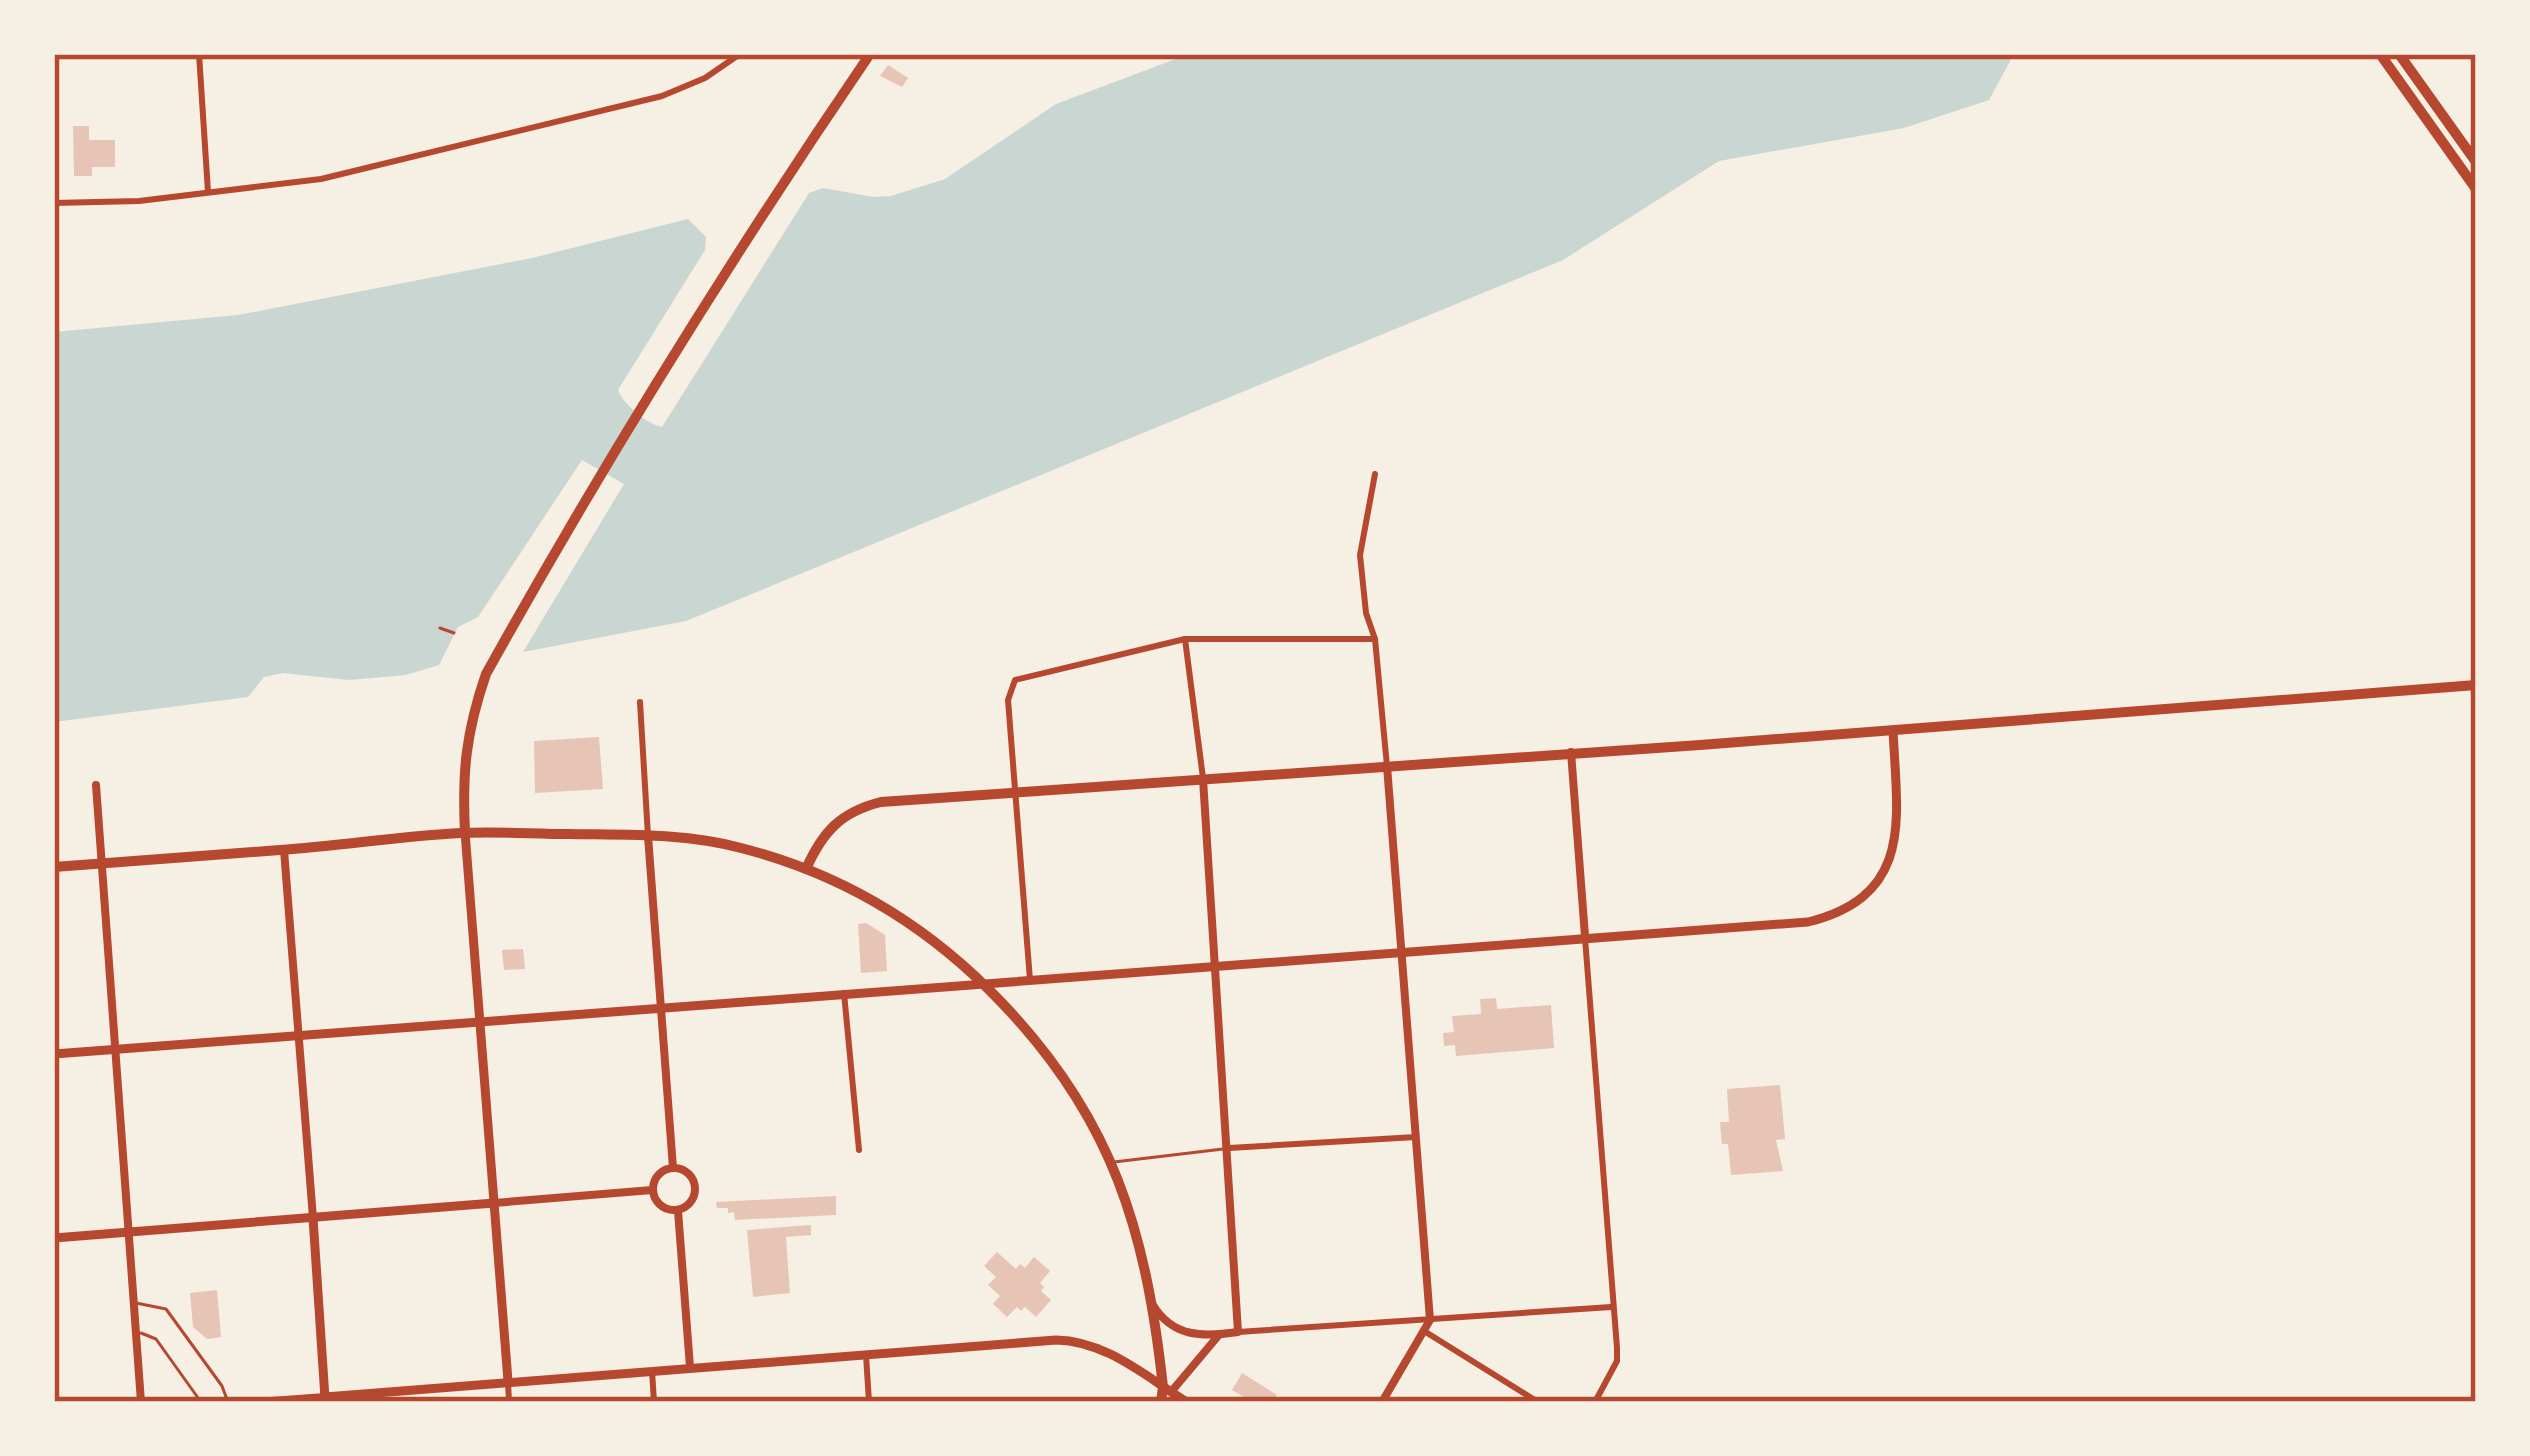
<svg xmlns="http://www.w3.org/2000/svg" width="2530" height="1456" font-family="Helvetica,sans-serif">
<style>
.water{fill:#c9d6d2}
.building{fill:#e6c5b7}
.lines{fill:none;stroke-linecap:round;stroke-linejoin:round}
.path{stroke:#b5482f;stroke-width:3}
.service{stroke:#b5482f;stroke-width:3}
.minor{stroke:#b5482f;stroke-width:6}
.tertiary{stroke:#b5482f;stroke-width:8}
.secondary{stroke:#b5482f;stroke-width:9}
.primary{stroke:#b5482f;stroke-width:10}
.trunk{stroke:#b5482f;stroke-width:10}
.neatline{fill:none;stroke:#b5482f;stroke-width:4.5}
</style>
<rect width="100%" height="100%" fill="#f6efe4"/>
<path class="water" d="M 1189,54 L 2014,54 L 1989,100 L 1904,128 L 1719,161 L 1563,260 L 686,621 L 523,652 L 624,484 L 582,460 L 478,617 L 458,627 L 439,665 L 406,675 L 349,680 L 283,673 L 264,677 L 248,697 L 54,722 L 54,332 L 238,315 L 532,258 L 688,219 L 706,237 L 705,250 L 618,390 C 624,405 646,423 662,427 L 809,193 L 823,188 L 873,197 L 891,196 L 945,179 L 1056,104 Z"/>
<g class="building">
<path d="M 888,65 L 908,78 L 902,87 L 880,76 Z"/>
<path d="M 73,126 L 89,126 L 89,140 L 115,140 L 115,167 L 92,167 L 92,176 L 74,176 Z"/>
<path d="M 599,737 L 603,789 L 535,793 L 534,741 Z"/>
<path d="M 866,923 L 885,935 L 887,971 L 861,973 L 858,924 Z"/>
<path d="M 523,949 L 525,969 L 504,970 L 502,950 Z"/>
<path d="M 1496,998 L 1497,1009 L 1551,1005 L 1554,1048 L 1456,1056 L 1455,1045 L 1444,1046 L 1443,1033 L 1454,1032 L 1452,1016 L 1481,1014 L 1480,999 Z"/>
<path d="M 1780,1085 L 1785,1139 L 1776,1140 L 1783,1171 L 1731,1175 L 1728,1144 L 1722,1144 L 1720,1122 L 1729,1122 L 1727,1089 Z"/>
<path d="M 836,1196 L 836,1215 L 735,1220 L 734,1212 L 728,1213 L 728,1208 L 717,1208 L 716,1202 Z"/>
<path d="M 811,1225 L 811,1235 L 786,1237 L 790,1293 L 753,1297 L 747,1230 Z"/>
<path d="M 997,1252 L 1016,1269 L 1020,1264 L 1025,1268 L 1034,1257 L 1050,1271 L 1040,1283 L 1044,1287 L 1041,1291 L 1051,1300 L 1036,1317 L 1025,1307 L 1021,1311 L 1017,1307 L 1007,1317 L 993,1304 L 1000,1296 L 988,1285 L 996,1277 L 984,1266 Z"/>
<path d="M 217,1290 L 221,1337 L 207,1339 L 193,1327 L 190,1293 Z"/>
<path d="M 1242,1373 L 1277,1395 L 1273,1402 L 1252,1402 L 1232,1390 Z"/>
</g>
<g class="lines">
<path class="path" d="M 440,628 L 454,633"/>
<g class="service">
<path d="M 1114,1162 L 1223,1149"/>
<path d="M 136,1303 L 166,1309 L 222,1386 L 228,1402"/>
<path d="M 141,1333 L 156,1339 L 201,1402"/>
</g>
<g class="minor">
<path d="M 199,54 L 208,192"/>
<path d="M 54,203 L 139,201 L 321,179 L 662,96 L 705,78 L 740,54"/>
<path d="M 1375,474 L 1360,555 L 1366,613 L 1375,639 L 1387,766"/>
<path d="M 1185,639 L 1203,778"/>
<path d="M 640,702 L 648,836"/>
<path d="M 1585,938 L 1617,1348 L 1617,1361 L 1595,1402"/>
<path d="M 1030,980 L 1008,700 L 1015,680 L 1185,639 L 1375,639"/>
<path d="M 844,993 L 859,1150"/>
<path d="M 1229,1148 L 1416,1137"/>
<path d="M 1424,1331 L 1538,1402"/>
<path d="M 1238,1332 L 1611,1307"/>
<path d="M 866,1355 L 869,1402"/>
<path d="M 652,1371 L 654,1402"/>
<path d="M 508,1382 L 509,1402"/>
</g>
<g class="tertiary">
<path d="M 1571,752 L 1585,936"/>
<path d="M 96,785 L 141,1402"/>
<path d="M 648,836 L 673,1168"/>
<path d="M 284,850 L 313,1218"/>
<circle cx="674" cy="1189" r="21"/>
<path d="M 494,1203 L 652,1190"/>
<path d="M 678,1211 L 690,1367"/>
<path d="M 1153,1305 C 1173,1338 1204,1337 1238,1332 L 1203,779"/>
<path d="M 1171,1392 L 1218,1336"/>
<path d="M 257,1402 L 325,1397"/>
<path d="M 1382,1402 L 1430,1320 L 1387,766"/>
</g>
<g class="secondary">
<path d="M 465,832 L 508,1381"/>
<path d="M 54,1054 L 1808,922 C 1915,895 1897,818 1893,730"/>
<path d="M 313,1218 L 325,1398"/>
<path d="M 54,1238 L 494,1203"/>
<path d="M 325,1397 L 1056,1340 C 1107,1341 1146,1377 1187,1402"/>
</g>
<g class="primary">
<path d="M 465,832 C 462,772 466,732 486,674 C 604,462 733,255 870,54"/>
<path d="M 54,867 C 129,861 205,856 280,850 C 340,846 400,836 461,833 C 497,831 533,834 569,834 C 626,835 685,833 741,848 C 843,874 930,927 1002,1003 C 1113,1119 1146,1231 1163,1387 L 1161,1402"/>
<path d="M 806,869 C 823,831 841,812 881,802 L 1700,745 L 2476,685"/>
</g>
<g class="trunk">
<path d="M 2380,54 L 2476,189"/>
<path d="M 2399,54 L 2476,162"/>
</g>
</g>
<rect width="2530" height="1456" fill="none" stroke="#f6efe4" stroke-width="114"/>
<rect x="57" y="57" width="2416" height="1342" class="neatline"/>
</svg>
